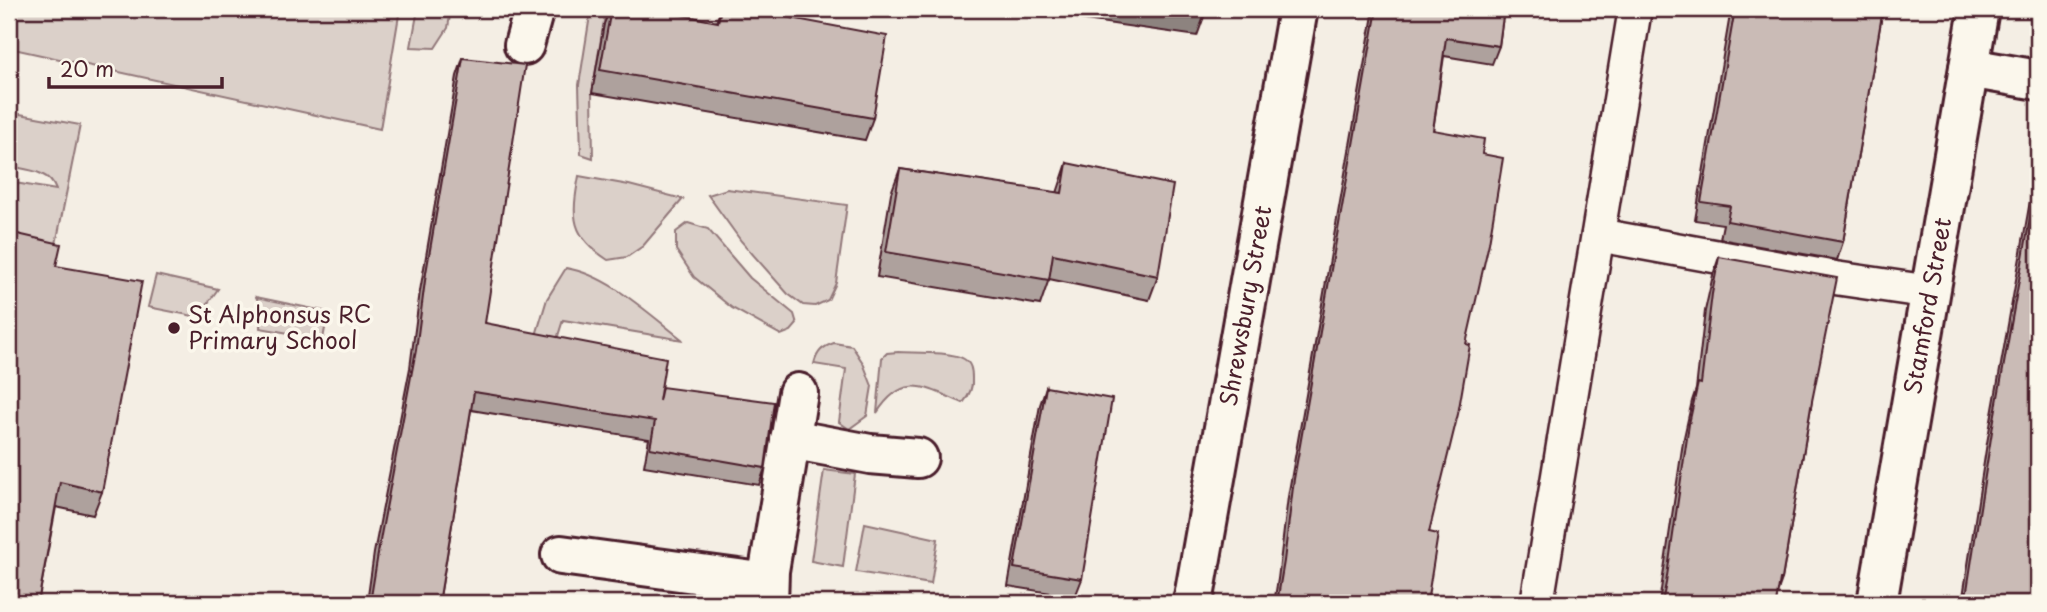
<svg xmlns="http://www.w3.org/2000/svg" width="2047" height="612" font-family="'Playpen Sans',sans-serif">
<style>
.green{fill:#dbd0c9;stroke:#92787a;stroke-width:2}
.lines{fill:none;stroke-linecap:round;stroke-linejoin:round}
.service-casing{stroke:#4a1f2b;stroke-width:37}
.pedestrian-casing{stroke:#4a1f2b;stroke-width:44}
.minor-casing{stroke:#4a1f2b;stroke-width:44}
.service{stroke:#fbf7ec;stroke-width:32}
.pedestrian{stroke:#fbf7ec;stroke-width:38}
.minor{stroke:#fbf7ec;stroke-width:38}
.wall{fill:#aea19d;stroke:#4a1f2b;stroke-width:2}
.shaded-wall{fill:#8d837f;stroke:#4a1f2b;stroke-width:2}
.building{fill:#cabbb6;stroke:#4a1f2b;stroke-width:2}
.poi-dot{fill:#4a1f2b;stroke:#fbf7ec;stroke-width:2.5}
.labels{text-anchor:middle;stroke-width:7;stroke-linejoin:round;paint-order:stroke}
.street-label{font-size:23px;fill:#4a1f2b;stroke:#fbf7ec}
.poi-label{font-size:23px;fill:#4a1f2b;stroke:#fbf7ec;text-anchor:start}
</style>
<rect width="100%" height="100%" fill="#f4eee4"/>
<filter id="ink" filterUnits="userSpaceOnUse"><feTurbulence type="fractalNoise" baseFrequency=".0143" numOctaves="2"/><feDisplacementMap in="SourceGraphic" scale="14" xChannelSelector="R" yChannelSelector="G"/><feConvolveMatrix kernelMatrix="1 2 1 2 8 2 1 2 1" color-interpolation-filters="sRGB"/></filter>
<g filter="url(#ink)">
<g class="green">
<path d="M 9,9 L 400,9 L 380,129 L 9,48 Z"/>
<path d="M 418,9 L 451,9 L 448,28 L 435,48 L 411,47 Z"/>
<path d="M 591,9 L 606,9 L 592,93 L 593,158 L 581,154 L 579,85 Z"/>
<path d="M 9,112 L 80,125 L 54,254 L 9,245 L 9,182 L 56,190 C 49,170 27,170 9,166 Z"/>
<path d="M 579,176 L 629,185 L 683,199 L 643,246 L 627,257 L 608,260 C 571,236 571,218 579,176 Z"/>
<path d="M 727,189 L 847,205 L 836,283 L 828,300 L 815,306 L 803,305 L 788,294 L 741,241 L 708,195 Z"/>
<path d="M 688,223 L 708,229 L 750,278 L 794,314 L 797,324 L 791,331 L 781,335 L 732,308 L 694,277 L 676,250 L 676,232 Z"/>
<path d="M 566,268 C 609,275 650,315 683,340 L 563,320 L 552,355 L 544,422 L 512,415 L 547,299 Z"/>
<path d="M 156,275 L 218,289 L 198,317 L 148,307 Z"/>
<path d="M 256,297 L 328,312 L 323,339 L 260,328 L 261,306 Z"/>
<path d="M 834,343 L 852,346 L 863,363 L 872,386 L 867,416 L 849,429 L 839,422 L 846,369 L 814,364 C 817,352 822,347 834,343 Z"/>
<path d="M 898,352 C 914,353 951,351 964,359 C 971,363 972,370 972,378 C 973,387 969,396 963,403 C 925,387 903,372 877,413 L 882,358 L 887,353 Z"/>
<path d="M 824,470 L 855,474 L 843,567 L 811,561 Z"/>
<path d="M 865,523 L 938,539 L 931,584 L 856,572 Z"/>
</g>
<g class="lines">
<g class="service-casing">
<g id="service">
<path d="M 1598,235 L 1835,278 L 1931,292"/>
<path d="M 1537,603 L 1635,9"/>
</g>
</g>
<g class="pedestrian-casing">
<path id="pedestrian" d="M 1969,68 L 2038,80"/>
</g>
<g class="minor-casing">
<g id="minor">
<path d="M 524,45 L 534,9"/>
<path d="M 790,439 L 870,454 L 918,458"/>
<path d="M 561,555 L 768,583"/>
<path d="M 768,603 L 769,571 L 798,393"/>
<path d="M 1193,603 L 1298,9"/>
<path d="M 1877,603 L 1979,9"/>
</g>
</g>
<use href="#service" class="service"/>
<use href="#pedestrian" class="pedestrian"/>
<use href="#minor" class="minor"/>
</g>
<g class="wall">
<path d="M 610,9 L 650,9 L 716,22 L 721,9 L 743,9 L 873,118 L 865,140 L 592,93 L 604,24 Z"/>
<path d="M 1374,9 L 1504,9 L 1499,46 L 1492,64 L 1444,56 L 1433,130 L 1482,154 L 1466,344 L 1429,532 L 1427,603 L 1274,603 L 1278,579 L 1288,497 Z"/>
<path d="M 1731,9 L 1883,9 L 1843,242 L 1837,260 L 1720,239 L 1723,224 L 1695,220 Z"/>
<path d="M 463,58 L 485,323 L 661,390 L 765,468 L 759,485 L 644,466 L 649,439 L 471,410 L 439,603 L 367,603 L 374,553 L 410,368 L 420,291 L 457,76 Z"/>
<path d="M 2038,156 L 2038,603 L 1962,603 L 1987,443 Z"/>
<path d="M 1067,163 L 1158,276 L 1149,300 L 1049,279 L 1040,305 L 877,277 L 891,193 L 900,169 L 1057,193 Z"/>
<path d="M 9,232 L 56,266 L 102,492 L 93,515 L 56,507 L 38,603 L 9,603 Z"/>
<path d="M 1719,257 L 1812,401 L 1782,579 L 1777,593 L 1776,603 L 1659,603 L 1683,442 L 1692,401 L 1696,389 L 1705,311 L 1713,275 Z"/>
<path d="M 1046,387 L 1082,579 L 1075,597 L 1008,586 L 1040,405 Z"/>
</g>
<path class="shaded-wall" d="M 1082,9 L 1188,9 L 1206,11 L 1197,36 L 1078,19 Z"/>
<g class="building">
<path d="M 611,9 L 650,9 L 718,22 L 721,9 L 743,9 L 887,36 L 873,118 L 600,70 Z"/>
<path d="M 1188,9 L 1207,9 L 1206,11 Z"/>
<path d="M 1377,9 L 1504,9 L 1499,46 L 1446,38 L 1433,130 L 1484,139 L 1482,154 L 1503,158 L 1489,243 L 1466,344 L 1470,345 L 1458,414 L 1429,532 L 1438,534 L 1427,603 L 1277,603 L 1284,561 L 1294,479 Z"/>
<path d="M 1735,9 L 1883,9 L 1843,242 L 1727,221 L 1730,206 L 1701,202 Z"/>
<path d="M 463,58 L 525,65 L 485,323 L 666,358 L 659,401 L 662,387 L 774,402 L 765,468 L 650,448 L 655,421 L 474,392 L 439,603 L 370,603 L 381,535 L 416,350 L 426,273 Z"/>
<path d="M 1067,163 L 1173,185 L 1158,276 L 1053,254 L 1049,280 L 886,252 L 900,169 L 1062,193 Z"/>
<path d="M 2038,174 L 2038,603 L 1965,603 L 1993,425 Z"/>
<path d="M 9,232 L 61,244 L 56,266 L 142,281 L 102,492 L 60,482 L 38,603 L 15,603 L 9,602 Z"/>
<path d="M 1719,257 L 1837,278 L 1812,401 L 1782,579 L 1780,579 L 1776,603 L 1662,603 L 1666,583 L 1689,424 L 1698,383 L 1701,384 L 1712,294 Z"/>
<path d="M 1046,387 L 1112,399 L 1082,579 L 1014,568 Z"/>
</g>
</g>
<circle class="poi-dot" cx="174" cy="328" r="7"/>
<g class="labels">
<g class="street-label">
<text transform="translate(1246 306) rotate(-80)" y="8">Shrewsbury Street</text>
<text transform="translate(1928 306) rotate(-80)" y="8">Stamford Street</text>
</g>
<g class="poi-label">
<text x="188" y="323">St Alphonsus RC<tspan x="188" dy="26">Primary School</tspan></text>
</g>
</g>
<rect width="2047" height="612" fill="none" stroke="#fbf7ec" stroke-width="35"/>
<rect x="18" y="18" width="2012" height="577" fill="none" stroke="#4a1f2b" stroke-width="2.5" filter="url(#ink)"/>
<path d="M49 77v10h173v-10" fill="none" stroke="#4a1f2b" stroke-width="3.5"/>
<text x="60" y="77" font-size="21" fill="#4a1f2b" stroke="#fbf7ec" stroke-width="5" paint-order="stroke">20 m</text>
</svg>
